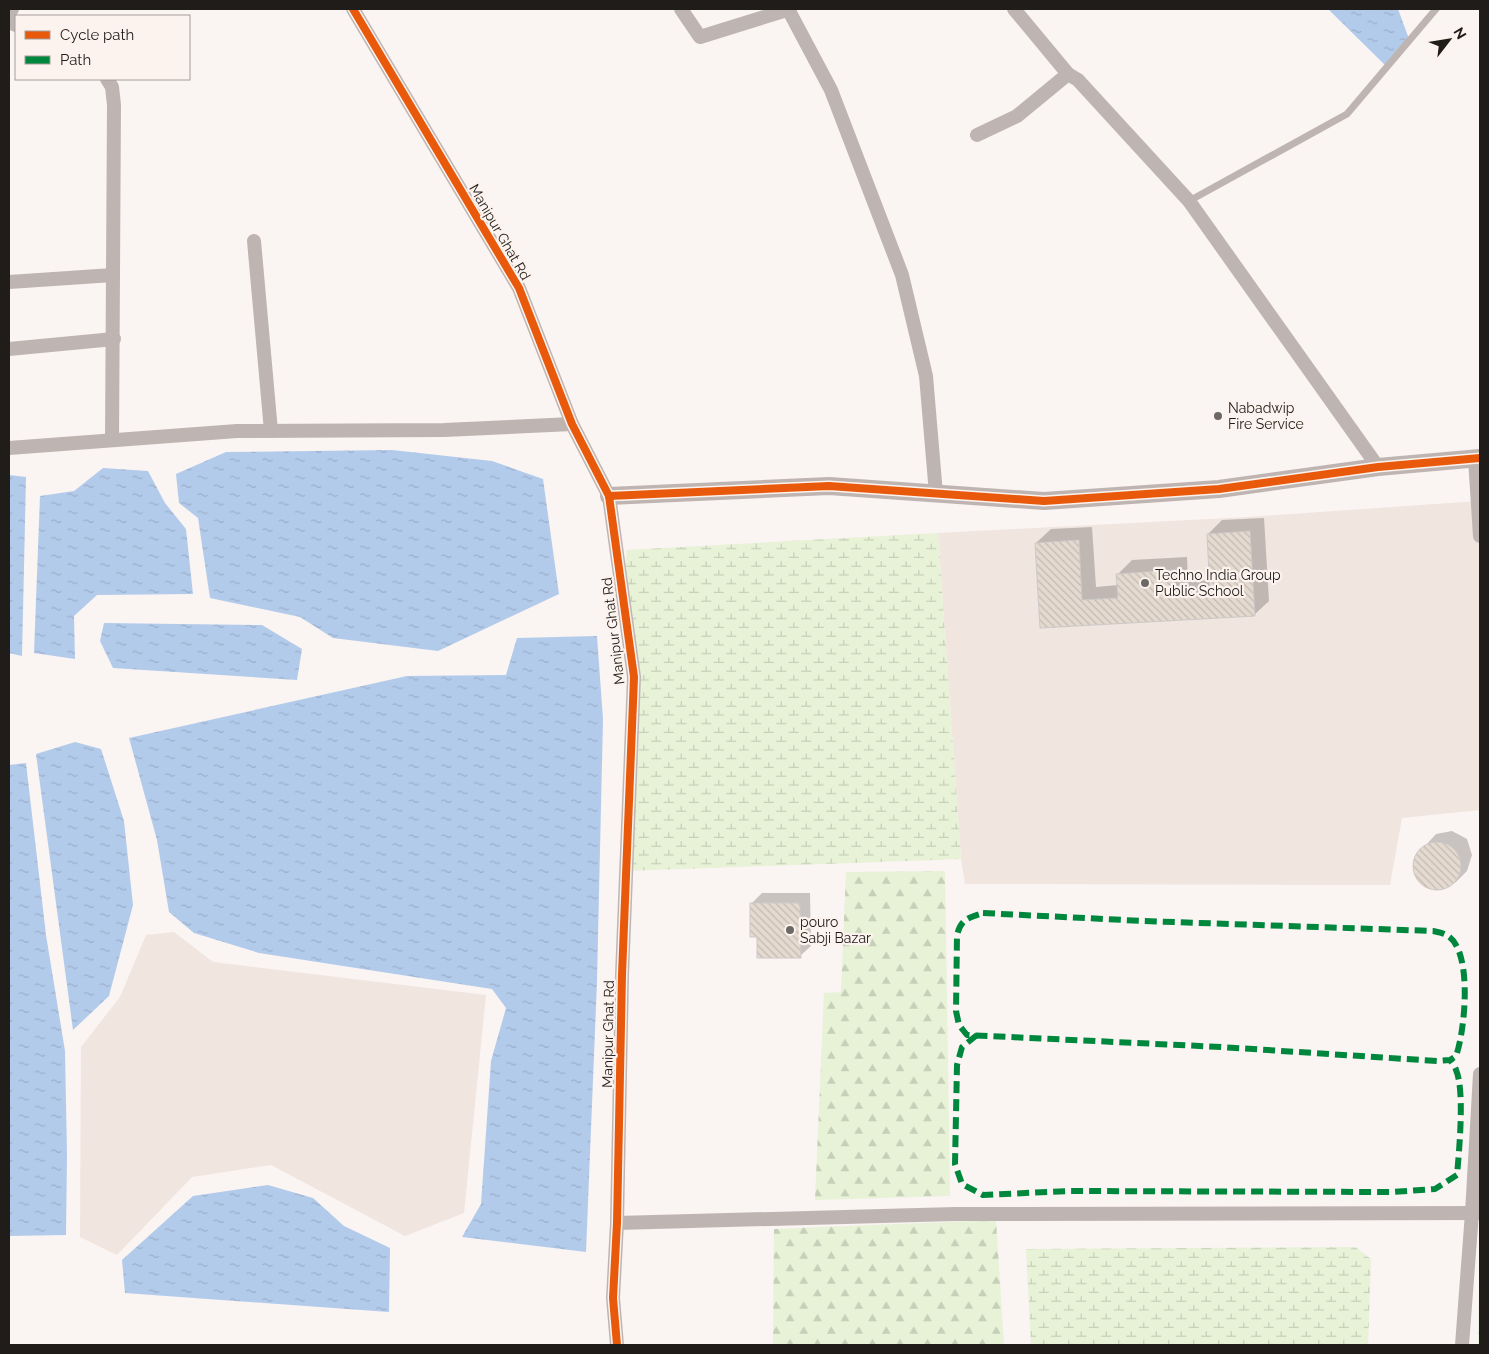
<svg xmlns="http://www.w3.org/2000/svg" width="1489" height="1354" font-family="Raleway,sans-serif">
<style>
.built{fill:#f0e5df}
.grass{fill:url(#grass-tufts)}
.forest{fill:url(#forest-firs)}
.wetland{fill:url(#wetland-marsh)}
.water{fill:url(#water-ripples)}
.shadow{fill:#0003}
.building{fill:url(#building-back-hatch);stroke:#cdc9c7}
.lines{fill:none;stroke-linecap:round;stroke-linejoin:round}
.service{stroke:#beb5b2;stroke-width:7}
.minor{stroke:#beb5b2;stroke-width:14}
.tertiary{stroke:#beb5b2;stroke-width:18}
.quiet{stroke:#00873e;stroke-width:6;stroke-dasharray:12 6;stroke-linecap:butt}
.cycleway-casing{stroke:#fdf3ee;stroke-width:11}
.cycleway{stroke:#e8590c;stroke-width:8}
.poi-dot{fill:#6c6865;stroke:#fdf3ee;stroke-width:2}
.labels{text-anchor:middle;stroke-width:4.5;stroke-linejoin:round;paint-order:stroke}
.street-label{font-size:14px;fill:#1f1c19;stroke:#fdf3ee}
.poi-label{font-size:14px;fill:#1f1c19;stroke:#fdf3ee;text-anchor:start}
</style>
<defs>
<pattern id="grass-tufts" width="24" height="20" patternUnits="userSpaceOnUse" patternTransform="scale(1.25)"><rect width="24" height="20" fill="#e7f2d7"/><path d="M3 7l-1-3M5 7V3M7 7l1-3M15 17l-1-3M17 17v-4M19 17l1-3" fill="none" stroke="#c6cfb8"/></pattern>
<pattern id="forest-firs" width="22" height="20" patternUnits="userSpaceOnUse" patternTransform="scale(1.25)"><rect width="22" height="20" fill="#e7f2d7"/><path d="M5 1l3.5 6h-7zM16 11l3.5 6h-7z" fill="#c6cfb8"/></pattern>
<pattern id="wetland-marsh" width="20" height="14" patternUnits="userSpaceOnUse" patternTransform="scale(1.25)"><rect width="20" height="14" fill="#e7f2d7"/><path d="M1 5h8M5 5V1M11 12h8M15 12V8" fill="none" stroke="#c6cfb8"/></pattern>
<pattern id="water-ripples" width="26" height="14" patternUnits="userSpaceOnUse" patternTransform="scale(1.25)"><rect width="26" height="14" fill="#b3cbeb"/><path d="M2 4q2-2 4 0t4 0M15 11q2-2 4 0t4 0" fill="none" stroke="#9aaec9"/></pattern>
<pattern id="building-back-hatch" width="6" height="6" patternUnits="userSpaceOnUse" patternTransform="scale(1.25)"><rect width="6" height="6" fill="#e5dad0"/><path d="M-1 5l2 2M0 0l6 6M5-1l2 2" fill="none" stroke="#c4bab2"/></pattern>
</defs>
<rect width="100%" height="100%" fill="#faf4f2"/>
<g class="built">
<path d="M 1478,501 L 1480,536 L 1480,810 L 1402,818 L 1390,885 L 965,884 L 961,859 L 938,533 L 1248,517 Z"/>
<path d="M 174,932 L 213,962 L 486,995 L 464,1213 L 405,1236 L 271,1165 L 192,1177 L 117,1255 L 80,1237 L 81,1047 L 120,997 L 146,935 Z"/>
</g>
<path class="grass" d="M 1480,1225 L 1480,1345 L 1478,1345 Z"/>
<g class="forest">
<path d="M 945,871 L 950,1196 L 815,1200 L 824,993 L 841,992 L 846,872 Z"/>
<path d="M 996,1220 L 1004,1345 L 773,1345 L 774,1229 Z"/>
</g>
<g class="wetland">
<path d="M 938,533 L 961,859 L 626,871 L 634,677 L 621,594 L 627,550 Z"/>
<path d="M 1355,1247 L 1371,1259 L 1368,1345 L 1031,1345 L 1026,1249 Z"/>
</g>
<g class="water">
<path d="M 1328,9 L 1398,9 L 1409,39 L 1387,67 Z"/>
<path d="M 392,450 L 492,461 L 543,479 L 559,594 L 438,651 L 333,638 L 300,617 L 210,598 L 198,518 L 179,503 L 176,474 L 226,452 Z"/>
<path d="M 103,468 L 148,471 L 165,503 L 186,529 L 193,594 L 97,595 L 74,616 L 75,659 L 34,653 L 40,496 L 74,491 Z"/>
<path d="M 9,475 L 26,477 L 22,656 L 9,653 Z"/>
<path d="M 104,623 L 262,625 L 302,649 L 297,680 L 113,668 L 100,641 Z"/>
<path d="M 597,636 L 603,719 L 597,981 L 586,1252 L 462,1237 L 481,1204 L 491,1061 L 506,1008 L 492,989 L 259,953 L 194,933 L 169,912 L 157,840 L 129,738 L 407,676 L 506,675 L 517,638 Z"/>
<path d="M 75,742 L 101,749 L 124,821 L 133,905 L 109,996 L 73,1030 L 36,754 Z"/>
<path d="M 26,763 L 46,935 L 65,1051 L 67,1155 L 66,1235 L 9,1236 L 9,765 Z"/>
<path d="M 268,1185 L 313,1198 L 344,1226 L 390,1248 L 389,1312 L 125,1293 L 122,1260 L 193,1196 Z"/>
</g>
<g class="shadow">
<path d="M 1264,518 L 1269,601 L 1254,615 L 1041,626 L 1036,543 L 1051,529 L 1092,527 L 1096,587 L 1118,585 L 1118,574 L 1132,560 L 1187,557 L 1188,582 L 1211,580 L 1208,534 L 1222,520 Z"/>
<path d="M 1452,831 L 1467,839 L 1472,855 L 1467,871 L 1456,882 L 1441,890 L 1425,887 L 1414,874 L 1414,858 L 1436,834 Z"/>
<path d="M 762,893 L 810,893 L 811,946 L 800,956 L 758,936 L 751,904 Z"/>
</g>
<g class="building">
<path d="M 1250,531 L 1255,616 L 1040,628 L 1035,543 L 1079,540 L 1082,600 L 1118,598 L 1116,574 L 1173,570 L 1174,595 L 1210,593 L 1207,534 Z"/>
<circle cx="1437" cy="866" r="24"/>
<path d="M 750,903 L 800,903 L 801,958 L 757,958 L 757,937 L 750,937 Z"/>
</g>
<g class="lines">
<path class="service" d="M 1189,201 L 1347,114 L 1436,9"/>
<g class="minor">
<path d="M 353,9 L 519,288 L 572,424 L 609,496 L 634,677 L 622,975 L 617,1223 L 613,1298 L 617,1345"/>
<path d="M 681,9 L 700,37 L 790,9"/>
<path d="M 788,9 L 831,90 L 902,275 L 926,376 L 936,494"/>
<path d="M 1014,9 L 1068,74 L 1078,80 L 1189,201 L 1378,467"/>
<path d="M 9,22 L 16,25"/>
<path d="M 107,79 L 112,87 L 114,105 L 112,440"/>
<path d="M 977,135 L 1017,116 L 1068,74"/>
<path d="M 254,241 L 271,431"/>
<path d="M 9,282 L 113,275"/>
<path d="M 9,349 L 114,339"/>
<path d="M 9,448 L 237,431 L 444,430 L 572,424"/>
<path d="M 1475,459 L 1480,536"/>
<path d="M 617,1223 L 955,1214 L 1480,1213"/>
<path d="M 1462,1345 L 1472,1213 L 1480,1074"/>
</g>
<g class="tertiary">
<path d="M 9,10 L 10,9"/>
<path d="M 609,496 L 829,486 L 1044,501 L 1219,489 L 1378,467 L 1480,458"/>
</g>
<g class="quiet">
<path d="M 983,913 L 1144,921 L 1433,931 C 1438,932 1444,933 1448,936 C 1473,952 1465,1031 1456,1056 L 1450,1060 L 1437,1061 L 1221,1047 L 967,1035 L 959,1025 L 956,1011 L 957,935 C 961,919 968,918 983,913 Z"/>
<path d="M 977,1035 L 962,1047 L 957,1065 L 955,1164 L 962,1184 L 983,1195 L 1069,1191 L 1393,1192 L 1435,1189 L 1457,1175 C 1459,1152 1465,1090 1456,1070 C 1455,1066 1452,1063 1450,1060"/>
</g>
<g class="cycleway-casing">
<g id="cycleway">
<path d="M 353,9 L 519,288 L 572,424 L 609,496 L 634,677 L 622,975 L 617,1223 L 613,1298 L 617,1345"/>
<path d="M 609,496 L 829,486 L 1044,501 L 1219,489 L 1378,467 L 1480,458"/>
</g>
</g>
<use href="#cycleway" class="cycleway"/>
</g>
<g class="poi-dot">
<circle cx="1218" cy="416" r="5"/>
<circle cx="1145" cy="583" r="5"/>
<circle cx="790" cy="930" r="5"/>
</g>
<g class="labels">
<g class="street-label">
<text transform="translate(500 232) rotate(60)" y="5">Manipur Ghat Rd</text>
<text transform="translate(613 631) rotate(-97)" y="5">Manipur Ghat Rd</text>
<text transform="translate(608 1034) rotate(-89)" y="5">Manipur Ghat Rd</text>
</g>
<g class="poi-label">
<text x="1228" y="413">Nabadwip<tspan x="1228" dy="16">Fire Service</tspan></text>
<text x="1155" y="580">Techno India Group<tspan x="1155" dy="16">Public School</tspan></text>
<text x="800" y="927">pouro<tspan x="800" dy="16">Sabji Bazar</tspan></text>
</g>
</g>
<rect width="1489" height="1354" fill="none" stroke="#1f1c19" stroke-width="20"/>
<rect x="15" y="15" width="175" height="65" fill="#fdf3ee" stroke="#a49d99"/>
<rect x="25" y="31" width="25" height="8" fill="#e8590c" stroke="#a49d99"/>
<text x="60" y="40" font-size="15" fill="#1f1c19">Cycle path</text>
<rect x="25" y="56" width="25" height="8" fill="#00873e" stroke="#a49d99"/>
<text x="60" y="65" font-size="15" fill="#1f1c19">Path</text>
<g transform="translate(1449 40) rotate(59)" stroke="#fdf3ee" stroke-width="4" paint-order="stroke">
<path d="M0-4L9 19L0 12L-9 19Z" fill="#1f1c19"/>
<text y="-8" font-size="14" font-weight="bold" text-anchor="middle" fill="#1f1c19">N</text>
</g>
</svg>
